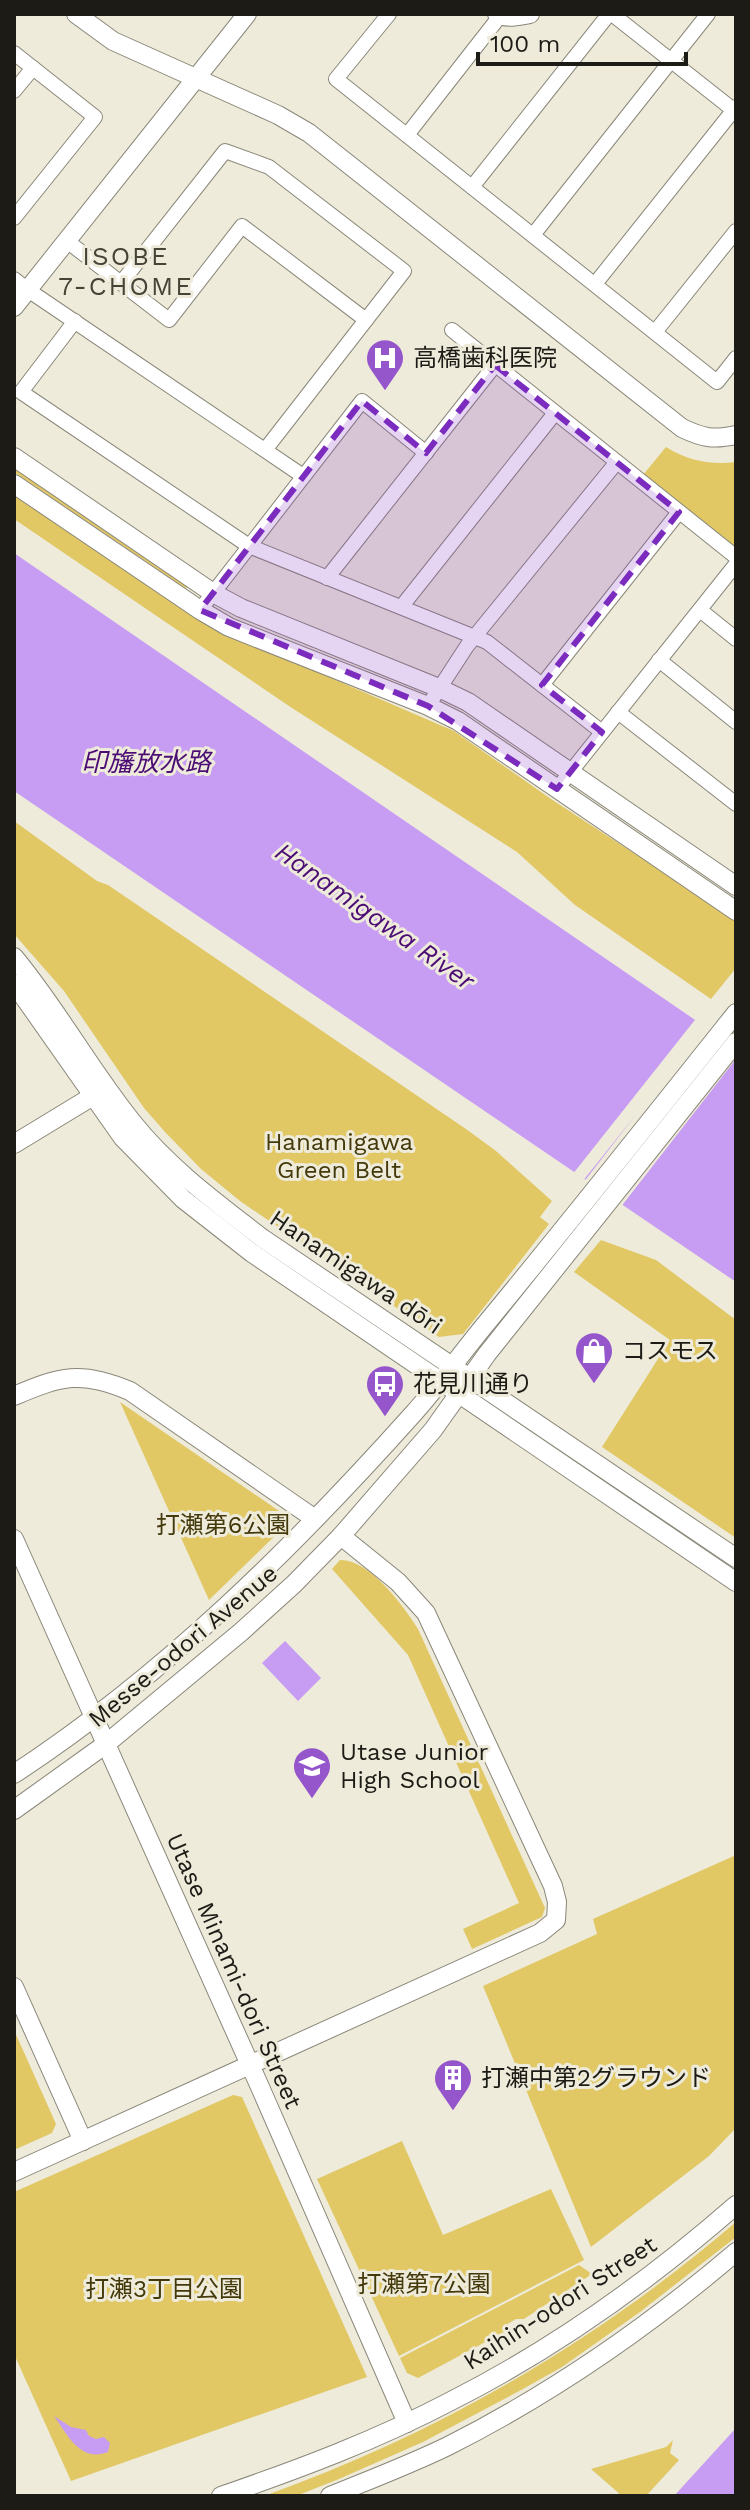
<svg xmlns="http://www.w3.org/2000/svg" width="750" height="2510" font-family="'Work Sans','Noto Sans JP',sans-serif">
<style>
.green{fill:#e1c865}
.water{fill:#c79cf3}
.pier{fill:#eeebdb}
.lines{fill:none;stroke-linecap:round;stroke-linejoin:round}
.minor-casing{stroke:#8a8779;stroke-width:16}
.tertiary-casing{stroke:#8a8779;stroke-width:20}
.minor{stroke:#fff;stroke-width:14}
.tertiary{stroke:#fff;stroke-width:18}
.marked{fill:#7b2cbf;fill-opacity:0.2;stroke:#7b2cbf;stroke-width:6;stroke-dasharray:16 10;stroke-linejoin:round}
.labels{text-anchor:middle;stroke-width:6;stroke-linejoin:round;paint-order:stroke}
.poi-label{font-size:24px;fill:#1c1b15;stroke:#eeebdb;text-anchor:start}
.park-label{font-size:24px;fill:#44390b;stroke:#eeebdb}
.street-label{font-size:24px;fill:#1c1b15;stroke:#eeebdb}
.neighbourhood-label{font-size:26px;letter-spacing:2px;fill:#464337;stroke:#eeebdb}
.water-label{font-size:26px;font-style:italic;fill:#4b0c74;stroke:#eeebdb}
</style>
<rect width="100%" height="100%" fill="#eeebdb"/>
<g class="green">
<path d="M 666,447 C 689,461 710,465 736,462 L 736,548 L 643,475 Z"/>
<path d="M 14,465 L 189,587 L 185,588 L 14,472 Z"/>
<path d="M 14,491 L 213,627 L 454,731 L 551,799 L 736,920 L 736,968 L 711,999 L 575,905 L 517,852 L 292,708 L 14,519 Z"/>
<path d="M 14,821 L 97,881 L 108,885 L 466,1129 L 496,1151 L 552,1201 L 540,1217 L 549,1224 L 463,1334 L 439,1337 L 240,1201 L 201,1169 L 165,1132 L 144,1108 L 64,991 L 14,934 Z"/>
<path d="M 601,1240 L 656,1260 L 736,1320 L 736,1538 L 602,1447 L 670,1340 L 574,1272 Z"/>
<path d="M 120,1402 L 285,1515 L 286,1525 L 209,1600 Z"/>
<path d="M 340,1560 C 369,1559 404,1606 418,1629 L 545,1908 L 542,1917 L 472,1949 L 463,1929 L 519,1903 L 408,1655 L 332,1569 Z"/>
<path d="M 736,1855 L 736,2128 L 709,2156 L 591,2247 L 483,1986 L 597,1934 L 593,1919 Z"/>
<path d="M 14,2030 L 56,2124 L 52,2133 L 14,2150 Z"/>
<path d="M 233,2095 L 242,2097 L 367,2377 L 71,2481 L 14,2354 L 14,2192 Z"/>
<path d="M 402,2141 L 443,2235 L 551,2189 L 584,2260 L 399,2356 L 317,2179 Z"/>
<path d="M 736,2222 L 736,2237 L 640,2312 L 562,2367 L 523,2389 L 423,2442 L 339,2479 L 296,2496 L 264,2496 C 438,2434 596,2342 736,2222 Z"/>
<path d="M 579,2265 L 592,2274 L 524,2319 L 516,2319 L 506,2325 L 506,2331 L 418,2378 L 407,2373 L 400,2358 Z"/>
<path d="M 673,2440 L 670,2453 L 679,2460 L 646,2496 L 622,2496 L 591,2469 L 666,2447 Z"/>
</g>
<g class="water">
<path d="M 14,553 L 736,1048 L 736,1282 L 14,791 Z"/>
<path d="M 285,1641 L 321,1678 L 298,1701 L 262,1663 Z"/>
<path d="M 54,2416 L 71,2427 L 86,2430 L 89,2436 L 96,2439 L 104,2437 L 110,2443 L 108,2452 C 80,2463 67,2434 54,2416 Z"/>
<path d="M 736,2428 L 736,2496 L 674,2496 Z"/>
</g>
<path class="pier" d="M 698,1016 L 736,1043 L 736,1059 L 620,1208 L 583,1183 L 638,1112 L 582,1182 L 572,1175 Z"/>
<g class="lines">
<g class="minor-casing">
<g id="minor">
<path d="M 389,14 L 336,79 L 717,382 L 736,358"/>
<path d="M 612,14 L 736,112"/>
<path d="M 14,53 L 95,117 L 14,218"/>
<path d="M 14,91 L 33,68"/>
<path d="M 407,135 L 500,16"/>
<path d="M 472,187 L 609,14"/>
<path d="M 533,235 L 708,14"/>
<path d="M 67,241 L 121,283 L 225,151 L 269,167 L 404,271 L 265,450"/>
<path d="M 14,279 L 28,290 L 303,476"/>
<path d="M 121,283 L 169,320 L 242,226 L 366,320"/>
<path d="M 595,284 L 736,107"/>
<path d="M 75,321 L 21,392 L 249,546 L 487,642 L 602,732"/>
<path d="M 452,330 L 736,557"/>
<path d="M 655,332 L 736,231"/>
<path d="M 327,578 L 495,365"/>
<path d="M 402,606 L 555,413"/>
<path d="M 200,610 L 362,401 L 426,453"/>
<path d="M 700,610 L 736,639"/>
<path d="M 659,660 L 736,722"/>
<path d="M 542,685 L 679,512"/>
<path d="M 428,706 L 467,646 L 616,463"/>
<path d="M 618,712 L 736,804"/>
<path d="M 557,789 L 736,564"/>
</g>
</g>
<g class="tertiary-casing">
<g id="tertiary">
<path d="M 76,14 L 113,41 L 278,115 L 309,133 L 682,428 C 703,438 713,440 736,435"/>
<path d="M 497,14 C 506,19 520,16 530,14"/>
<path d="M 14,307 L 247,14"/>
<path d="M 14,457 L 213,593 L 241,608 L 439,688 L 468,702 L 736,886"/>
<path d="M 14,484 L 200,610 L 229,627 L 428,706 L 458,721 L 736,911"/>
<path d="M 14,957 C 58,1010 90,1070 133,1123 C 169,1168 217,1203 262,1238 L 736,1558"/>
<path d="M 14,983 L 123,1138 L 183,1199 L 252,1253 L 736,1582"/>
<path d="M 14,1144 L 93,1096"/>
<path d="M 14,1396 C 61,1376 81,1370 130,1391 L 315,1519"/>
<path d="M 14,1539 L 260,2087 L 407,2423"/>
<path d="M 14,1774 C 165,1675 293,1548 413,1414 C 440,1384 463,1351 489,1320 C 573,1218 654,1116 736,1013"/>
<path d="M 14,1810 L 106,1744 L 241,1632 L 294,1584 L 341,1536 L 433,1430 L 487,1354 L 736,1042"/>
<path d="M 14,1987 L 83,2141"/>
<path d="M 14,2172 L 540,1933 L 556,1920 L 557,1902 L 553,1886 L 426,1613 L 398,1582 L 341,1536"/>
<path d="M 221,2496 C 299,2469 377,2440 451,2401 C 554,2349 649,2281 736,2205"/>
<path d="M 330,2496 C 369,2480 409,2465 448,2446 C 551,2394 648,2327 736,2252"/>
</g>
</g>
<use href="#minor" class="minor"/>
<use href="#tertiary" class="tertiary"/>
</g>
<path class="marked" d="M 495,365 L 679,512 L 542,685 L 602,732 L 557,789 L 428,706 L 200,610 L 362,401 L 426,453 Z"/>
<defs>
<g id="hospital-pin" transform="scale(2)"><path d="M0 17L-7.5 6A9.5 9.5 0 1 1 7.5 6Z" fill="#9556cc" stroke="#eeebdb"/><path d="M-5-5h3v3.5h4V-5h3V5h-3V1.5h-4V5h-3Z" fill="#fff"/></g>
<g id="shop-pin" transform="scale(2)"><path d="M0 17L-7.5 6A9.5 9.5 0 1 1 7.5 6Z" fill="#9556cc" stroke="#eeebdb"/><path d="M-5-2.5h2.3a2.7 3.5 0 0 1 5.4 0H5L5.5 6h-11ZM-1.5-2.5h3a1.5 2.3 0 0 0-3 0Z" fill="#fff"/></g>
<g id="bus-pin" transform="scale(2)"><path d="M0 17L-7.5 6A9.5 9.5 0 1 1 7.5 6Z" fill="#9556cc" stroke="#eeebdb"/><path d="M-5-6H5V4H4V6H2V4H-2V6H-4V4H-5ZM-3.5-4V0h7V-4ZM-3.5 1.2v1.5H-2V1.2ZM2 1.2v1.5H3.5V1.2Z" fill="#fff"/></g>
<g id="school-pin" transform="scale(2)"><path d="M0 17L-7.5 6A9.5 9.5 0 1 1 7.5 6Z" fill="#9556cc" stroke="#eeebdb"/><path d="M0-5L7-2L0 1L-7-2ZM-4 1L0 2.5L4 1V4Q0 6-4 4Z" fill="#fff"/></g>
<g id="building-pin" transform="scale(2)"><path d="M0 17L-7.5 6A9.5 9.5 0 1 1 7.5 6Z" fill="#9556cc" stroke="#eeebdb"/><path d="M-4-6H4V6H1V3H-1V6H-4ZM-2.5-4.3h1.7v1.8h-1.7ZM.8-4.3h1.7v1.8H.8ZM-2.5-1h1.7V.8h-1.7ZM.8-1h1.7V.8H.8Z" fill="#fff"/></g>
</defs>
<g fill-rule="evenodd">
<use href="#hospital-pin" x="385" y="358"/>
<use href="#shop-pin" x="594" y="1351"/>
<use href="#bus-pin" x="385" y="1384"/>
<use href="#school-pin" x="312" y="1766"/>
<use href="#building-pin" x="453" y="2078"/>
</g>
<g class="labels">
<g class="poi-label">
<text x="413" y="366">高橋歯科医院</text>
<text x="622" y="1359">コスモス</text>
<text x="413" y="1392">花見川通り</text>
<text x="340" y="1760">Utase Junior<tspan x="340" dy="28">High School</tspan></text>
<text x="481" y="2086">打瀬中第2グラウンド</text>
</g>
<g class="park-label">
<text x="339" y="1150">Hanamigawa<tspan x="339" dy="28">Green Belt</tspan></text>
<text x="223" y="1533">打瀬第6公園</text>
<text x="424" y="2292">打瀬第7公園</text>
<text x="164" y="2297">打瀬3丁目公園</text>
</g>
<g class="street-label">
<text transform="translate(356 1272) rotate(34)" y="8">Hanamigawa dōri</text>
<text transform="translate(183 1646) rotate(-40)" y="8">Messe-odori Avenue</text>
<text transform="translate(234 1971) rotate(66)" y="8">Utase Minami-dori Street</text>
<text transform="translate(560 2303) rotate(-33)" y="8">Kaihin-odori Street</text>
</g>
<g class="neighbourhood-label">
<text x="126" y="265">ISOBE<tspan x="126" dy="30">7-CHOME</tspan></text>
</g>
<g class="water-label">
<text x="146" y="771">印旛放水路</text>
<text transform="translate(375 916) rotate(35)" y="9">Hanamigawa River</text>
</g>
</g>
<rect width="750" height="2510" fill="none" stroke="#1c1b15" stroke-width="32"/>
<path d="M478 52v12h208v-12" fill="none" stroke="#1c1b15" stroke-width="4"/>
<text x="490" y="52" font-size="24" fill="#1c1b15" stroke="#eeebdb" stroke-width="6" paint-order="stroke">100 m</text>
</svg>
